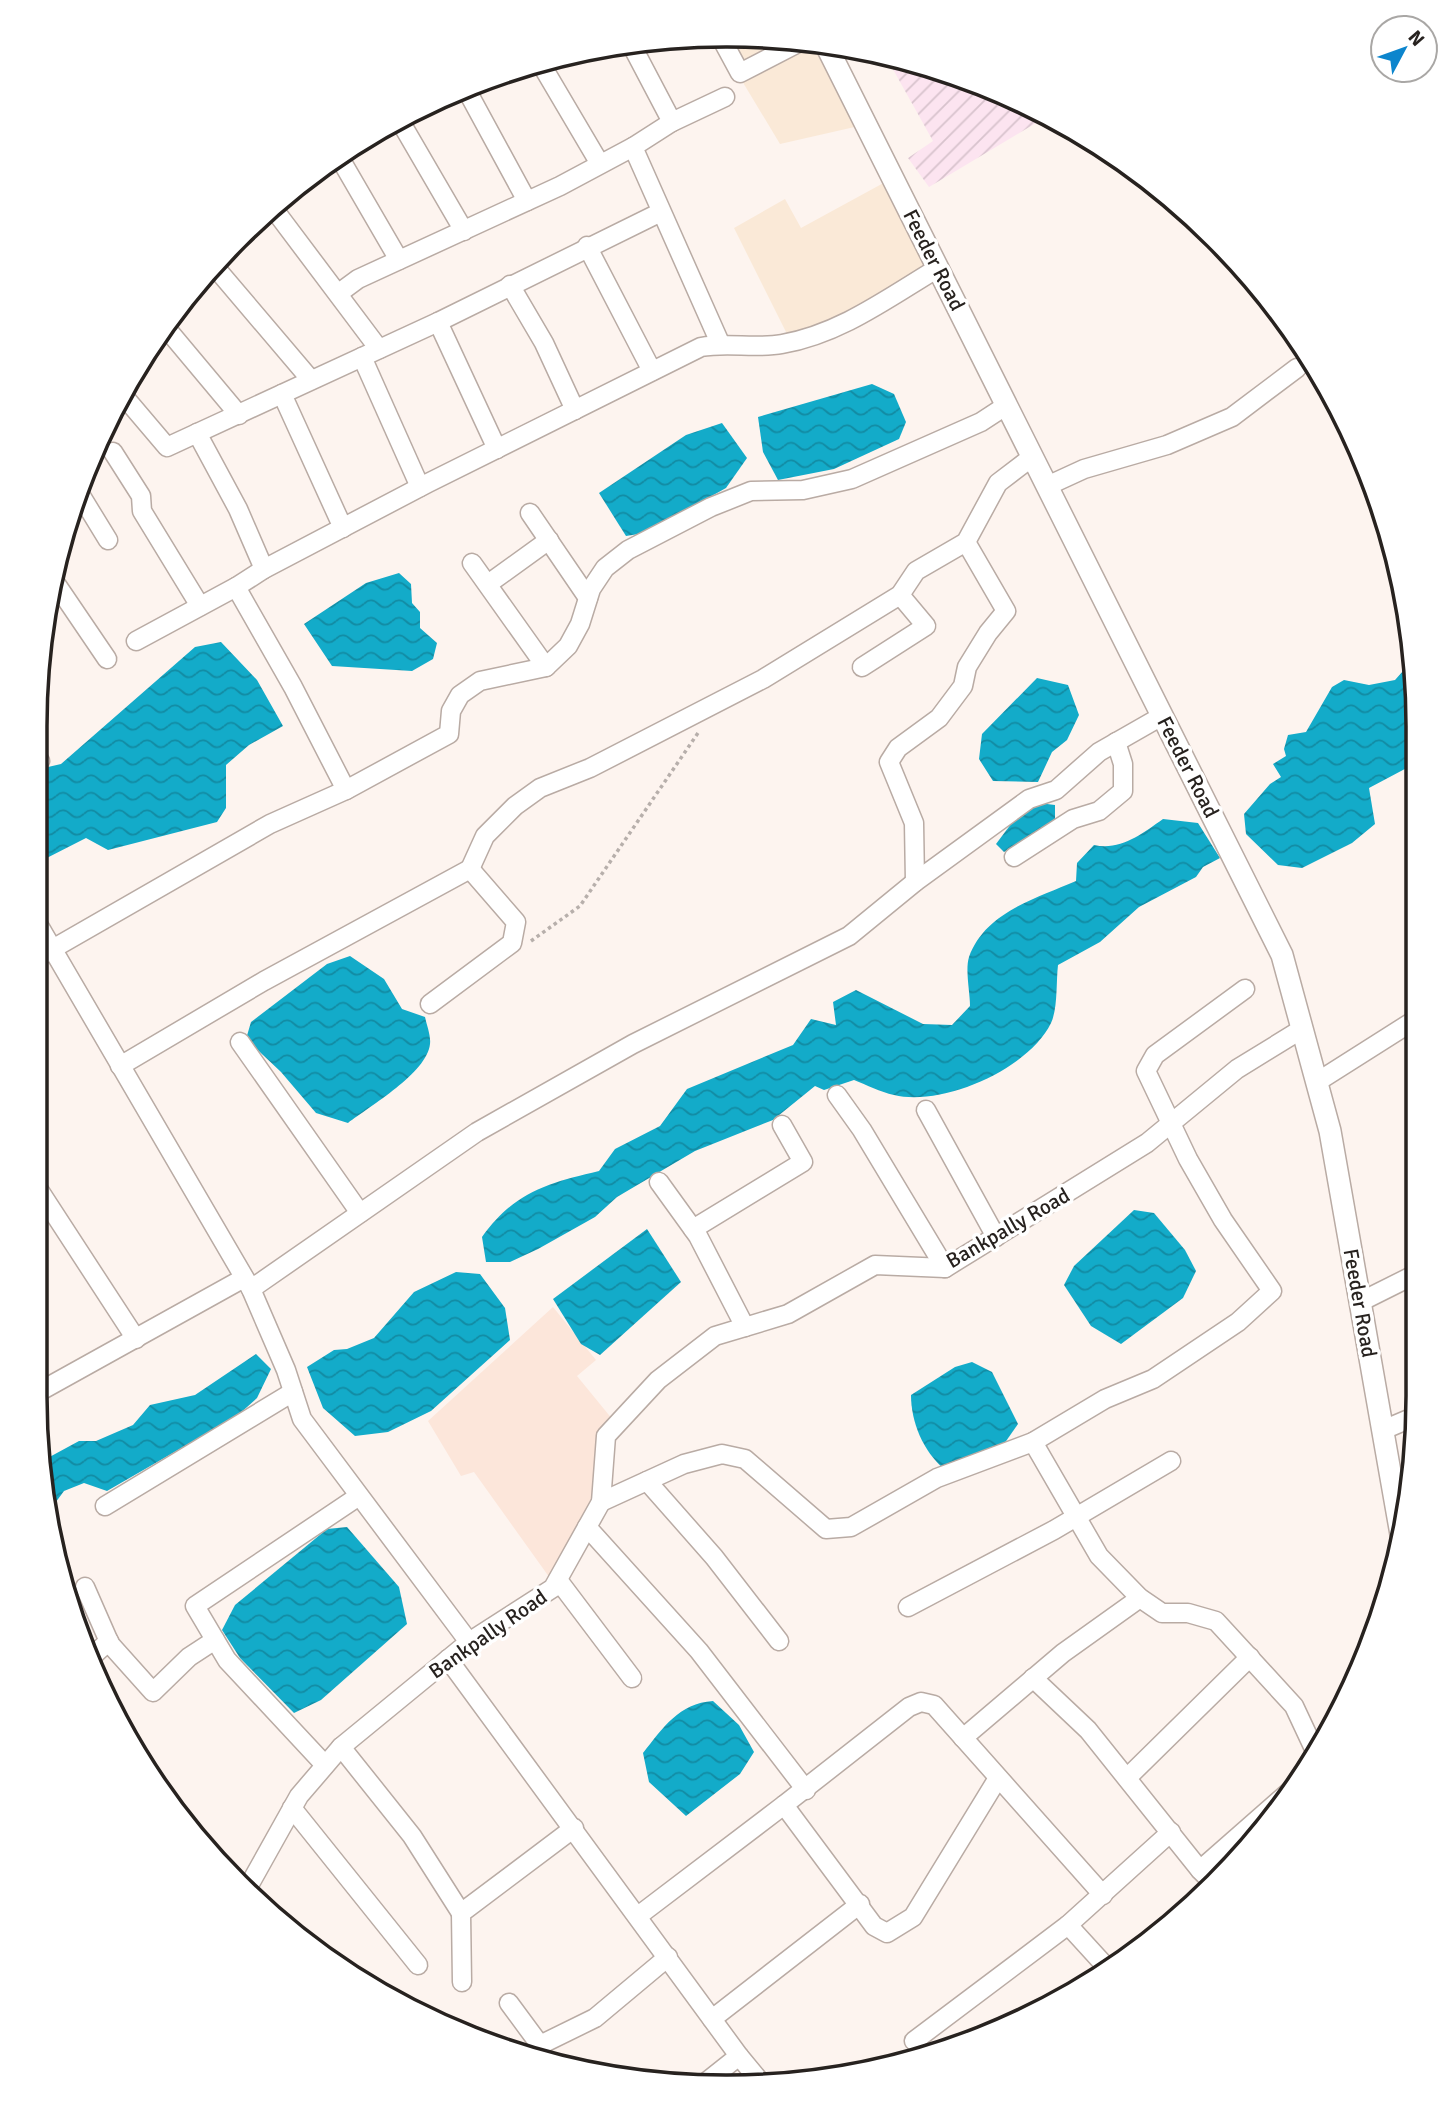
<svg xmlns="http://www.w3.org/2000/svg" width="1453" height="2122" font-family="Signika,sans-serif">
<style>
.commercial{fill:#fae9d7}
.industrial{fill:url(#industrial-furrows)}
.built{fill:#fce6da}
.water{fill:url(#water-waves)}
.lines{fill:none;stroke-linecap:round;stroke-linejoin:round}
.minor-casing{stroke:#b9aba4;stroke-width:21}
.tertiary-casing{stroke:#b9aba4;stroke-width:24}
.path{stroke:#b7afab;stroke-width:3.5;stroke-dasharray:3.5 3.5;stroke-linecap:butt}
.minor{stroke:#fff;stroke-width:18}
.tertiary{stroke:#fff;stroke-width:21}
.labels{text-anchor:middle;stroke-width:7;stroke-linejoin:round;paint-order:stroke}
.street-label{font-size:21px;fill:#27221f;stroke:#fff}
.rim{fill:none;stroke:#27221f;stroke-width:3.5}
</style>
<defs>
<pattern id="industrial-furrows" width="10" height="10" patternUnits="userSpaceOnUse" patternTransform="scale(1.75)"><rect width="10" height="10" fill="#fce4f0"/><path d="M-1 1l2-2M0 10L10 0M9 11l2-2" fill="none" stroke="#d8c3cd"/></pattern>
<pattern id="water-waves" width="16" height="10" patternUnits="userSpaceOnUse" patternTransform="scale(1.75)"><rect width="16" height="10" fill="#13abc9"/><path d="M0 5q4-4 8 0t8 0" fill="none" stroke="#128ba3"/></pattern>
</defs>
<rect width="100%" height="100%" fill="#fdf4ef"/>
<g class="commercial">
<path d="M 727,35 L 818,44 L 859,126 L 780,144 L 715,36 Z"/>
<path d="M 706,37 L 642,49 L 639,44 Z"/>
<path d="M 889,180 L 932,265 L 829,325 L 787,334 L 734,228 L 785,199 L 801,228 Z"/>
</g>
<path class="industrial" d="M 885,55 L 991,88 L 1046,117 L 929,187 L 908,158 L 933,141 Z"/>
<path class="built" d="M 553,1307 L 596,1360 L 577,1376 L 613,1420 L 596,1499 L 552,1581 L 474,1472 L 461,1476 L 428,1421 Z"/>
<g class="water">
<path d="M 872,384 L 894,394 L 906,422 L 899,439 L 834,469 L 778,480 L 763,452 L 758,417 Z"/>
<path d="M 722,423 L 747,458 L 726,488 L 645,533 L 626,536 L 599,493 L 686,435 Z"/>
<path d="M 399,573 L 411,584 L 412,603 L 420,612 L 420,628 L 437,643 L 433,659 L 412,671 L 332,666 L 304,624 L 366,583 Z"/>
<path d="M 221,642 L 257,680 L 283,726 L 249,745 L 226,765 L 226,808 L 217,822 L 108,850 L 86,838 L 35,864 L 35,770 L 61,764 L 195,647 Z"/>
<path d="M 1412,661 L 1418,762 L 1369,788 L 1375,824 L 1352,843 L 1302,868 L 1278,865 L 1246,834 L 1244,814 L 1270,784 L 1281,777 L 1273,764 L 1286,756 L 1284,749 L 1288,735 L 1306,732 L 1332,687 L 1344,680 L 1369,685 L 1395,680 Z"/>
<path d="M 1037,678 L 1068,685 L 1079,715 L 1067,740 L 1052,752 L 1038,782 L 993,781 L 979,759 L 982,734 Z"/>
<path d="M 1039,803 L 1055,805 L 1055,821 L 1004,852 L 996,844 L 1020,812 Z"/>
<path d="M 1163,819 L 1198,823 L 1220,858 L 1203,867 L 1196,877 L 1139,907 L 1100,942 L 1058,965 C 1056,982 1058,1008 1051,1023 C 1029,1069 942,1107 894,1095 C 880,1092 867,1085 854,1080 L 824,1090 L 815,1086 L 773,1120 L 695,1151 L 617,1197 L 595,1217 L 538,1249 L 510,1262 L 486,1262 L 482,1237 C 514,1192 548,1183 599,1171 L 615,1149 L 660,1126 L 687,1089 L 793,1045 L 811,1019 L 836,1025 L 833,1002 L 856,990 L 923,1024 L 952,1025 L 970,1006 C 970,992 965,970 969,957 C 985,912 1037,898 1076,881 L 1077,863 L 1094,845 C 1120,851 1142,834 1163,819 Z"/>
<path d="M 350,956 L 384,979 L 402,1009 L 425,1017 C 427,1026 431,1036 430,1044 C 427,1073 370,1106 348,1123 L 316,1113 L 281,1072 L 246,1039 L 251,1022 L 327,964 Z"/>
<path d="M 1134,1210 L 1154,1213 L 1185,1250 L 1196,1271 L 1183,1298 L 1121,1344 L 1091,1326 L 1064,1285 L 1074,1266 Z"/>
<path d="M 647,1229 L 681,1282 L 600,1355 L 581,1344 L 553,1299 Z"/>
<path d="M 456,1272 L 480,1274 L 505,1308 L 510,1340 L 431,1411 L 388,1432 L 355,1436 L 323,1408 L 307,1367 L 334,1350 L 347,1349 L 374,1338 L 414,1292 Z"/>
<path d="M 256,1354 L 271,1369 L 257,1398 L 237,1416 L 107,1491 L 84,1483 L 64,1491 L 50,1510 L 44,1460 L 79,1441 L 96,1441 L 133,1425 L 150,1405 L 195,1395 Z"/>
<path d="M 972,1362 L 992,1372 L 1018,1424 L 1004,1444 L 944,1469 C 923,1451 911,1422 911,1395 L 955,1367 Z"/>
<path d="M 347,1527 L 399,1587 L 407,1624 L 321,1700 L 294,1713 L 240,1658 L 222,1630 L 235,1605 L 327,1529 Z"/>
<path d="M 713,1701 L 739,1725 L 754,1752 L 740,1774 L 686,1816 L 649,1782 L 643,1753 C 663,1728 679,1703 713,1701 Z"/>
</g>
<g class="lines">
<g class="minor-casing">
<g id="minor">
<path d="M 720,36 L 740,73 L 800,42"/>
<path d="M 631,44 L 672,122"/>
<path d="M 541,64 L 600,164"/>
<path d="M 465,87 L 527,201"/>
<path d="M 400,121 L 464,231"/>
<path d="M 338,155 L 399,260"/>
<path d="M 273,208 L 379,349"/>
<path d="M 587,246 L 652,371"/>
<path d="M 215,267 L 311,380"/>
<path d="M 510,285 L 544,343 L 575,410"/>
<path d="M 339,293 L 358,279 L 560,186 L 633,147"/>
<path d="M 438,322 L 497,449"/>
<path d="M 167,329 L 239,415"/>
<path d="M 720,343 L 633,147 L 672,122 L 725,97"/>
<path d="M 362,357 L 420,487"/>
<path d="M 122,394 L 167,447 L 438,322 L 661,212"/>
<path d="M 282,394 L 343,528"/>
<path d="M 197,433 L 238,509 L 264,569"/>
<path d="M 113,452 L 141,496 L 142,511 L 200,606"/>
<path d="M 1047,486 L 1084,469 L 1167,445 L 1232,417 L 1297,368"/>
<path d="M 78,491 L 108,540"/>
<path d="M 530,513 L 588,598"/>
<path d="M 472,563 L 546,667"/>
<path d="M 52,578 L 107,659"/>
<path d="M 488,584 L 549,540"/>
<path d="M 236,587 L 264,569 L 428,483 L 701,347 C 728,342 755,349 782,344 C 840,334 888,298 938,268"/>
<path d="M 136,641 L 236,587 L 293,687 L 346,790"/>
<path d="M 862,667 L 926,626 L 900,595"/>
<path d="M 35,753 L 40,761"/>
<path d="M 1014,857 L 1073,819 L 1099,811 L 1123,791 L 1123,764 L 1116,742"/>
<path d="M 470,869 L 485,836 L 515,806 L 540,788 L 590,768 L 763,679 L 900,595 L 916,571 L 966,542 L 998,483 L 1032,457"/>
<path d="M 915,882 L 914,823 L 889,762 L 898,748 L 939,718 L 963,686 L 967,667 L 988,633 L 1006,611 L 966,542"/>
<path d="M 35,919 L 251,1289 L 286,1370 L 302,1419 L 469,1642"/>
<path d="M 35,959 L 270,824 L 346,790 L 449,734 L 451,711 L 460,695 L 480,681 L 546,667 L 568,646 L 580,624 L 591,589 L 605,568 L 628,550 L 711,507 L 751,491 L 803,490 L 852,479 L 981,422 L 1007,405"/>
<path d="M 240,1042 L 360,1213"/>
<path d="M 120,1066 L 264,981 L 470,869 L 516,922 L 512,943 L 430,1004"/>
<path d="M 1317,1082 L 1418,1018"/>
<path d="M 837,1095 L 862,1130 L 945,1268"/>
<path d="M 926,1110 L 996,1237"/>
<path d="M 659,1182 L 698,1236 L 745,1327"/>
<path d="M 35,1184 L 136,1339"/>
<path d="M 693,1229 L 803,1162 L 782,1125"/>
<path d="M 251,1289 L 477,1132 L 633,1044 L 849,936 L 915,882 L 1029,799 L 1056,790 L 1099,752 L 1162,716"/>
<path d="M 1360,1302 L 1418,1273"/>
<path d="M 35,1394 L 244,1278"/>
<path d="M 1383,1430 L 1416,1416"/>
<path d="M 1033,1442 L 1099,1556 L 1140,1598 L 1162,1613 L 1188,1613 L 1216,1621 L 1294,1706 L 1316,1753"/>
<path d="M 647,1481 L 714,1557 L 779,1641"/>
<path d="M 601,1502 L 684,1464 L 722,1454 L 745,1459 L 826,1529 L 851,1527 L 937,1478 L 1033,1442 L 1105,1399 L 1153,1379 L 1238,1322 L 1272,1291 L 1223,1220 L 1188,1159 L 1146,1071 L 1155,1055 L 1245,989"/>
<path d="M 105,1506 L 293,1392"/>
<path d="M 587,1527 L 699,1651 L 806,1790"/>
<path d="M 558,1580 L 632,1678"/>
<path d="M 85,1587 L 110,1644 L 153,1692 L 189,1657 L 215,1640"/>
<path d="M 908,1607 L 1054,1530 L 1171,1461"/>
<path d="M 448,1659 L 739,2056 L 705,2083"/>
<path d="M 88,1660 L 109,1641"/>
<path d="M 1033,1678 L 1088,1730 L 1200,1870 L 1298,1784"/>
<path d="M 963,1738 L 1063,1653 L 1140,1598"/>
<path d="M 341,1747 L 412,1836 L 461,1913"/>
<path d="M 325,1765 L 227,1660 L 195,1606 L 359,1496"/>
<path d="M 1127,1778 L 1250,1657"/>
<path d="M 784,1805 L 909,1707 L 921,1702 L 934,1705 L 1103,1895"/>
<path d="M 292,1808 L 418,1965"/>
<path d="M 1200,1870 L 1215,1885"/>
<path d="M 247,1889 L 299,1796 L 341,1747 L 469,1642 L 553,1588 L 601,1502 L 606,1436 L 658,1380 L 715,1336 L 788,1314 L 875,1265 L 945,1268 L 1147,1143 L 1237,1069 L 1302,1029"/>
<path d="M 638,1916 L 784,1805 L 874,1926 L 887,1933 L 913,1917 L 998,1778"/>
<path d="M 1068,1925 L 1110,1971"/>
<path d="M 462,1982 L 461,1913 L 574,1828"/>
<path d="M 509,2003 L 540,2045 L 534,2054"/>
<path d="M 712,2019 L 860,1904"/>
<path d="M 914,2041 L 1068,1925 L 1171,1832"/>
<path d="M 540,2045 L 595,2018 L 668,1957"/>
<path d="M 739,2056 L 763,2085"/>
</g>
</g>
<g class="tertiary-casing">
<path id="tertiary" d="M 826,45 L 1282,955 L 1330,1131 L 1402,1540"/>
</g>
<path class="path" d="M 531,941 L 580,906 L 698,733"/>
<use href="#minor" class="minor"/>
<use href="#tertiary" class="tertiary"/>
</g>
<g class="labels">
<g class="street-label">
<text transform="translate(934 260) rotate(63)" y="7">Feeder Road</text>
<text transform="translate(1188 767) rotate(63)" y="7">Feeder Road</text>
<text transform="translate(1008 1228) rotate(-30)" y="7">Bankpally Road</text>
<text transform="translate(1360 1303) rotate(80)" y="7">Feeder Road</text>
<text transform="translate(488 1634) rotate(-35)" y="7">Bankpally Road</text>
</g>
</g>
<path d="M0 0H1453V2122H0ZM726 47H727A679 679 0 0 1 1406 726V1396A679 679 0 0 1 727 2075H726A679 679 0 0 1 47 1396V726A679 679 0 0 1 726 47Z" fill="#fff" fill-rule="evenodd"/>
<path class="rim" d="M726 47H727A679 679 0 0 1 1406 726V1396A679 679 0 0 1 727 2075H726A679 679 0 0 1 47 1396V726A679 679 0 0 1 726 47Z"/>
<g transform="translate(1404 49) rotate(49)"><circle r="33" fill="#ffffff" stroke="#a9a7a5" stroke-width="2"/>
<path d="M0-5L12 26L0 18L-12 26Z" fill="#0c85cd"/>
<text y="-10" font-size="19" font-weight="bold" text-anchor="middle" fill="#27221f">N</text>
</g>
</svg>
